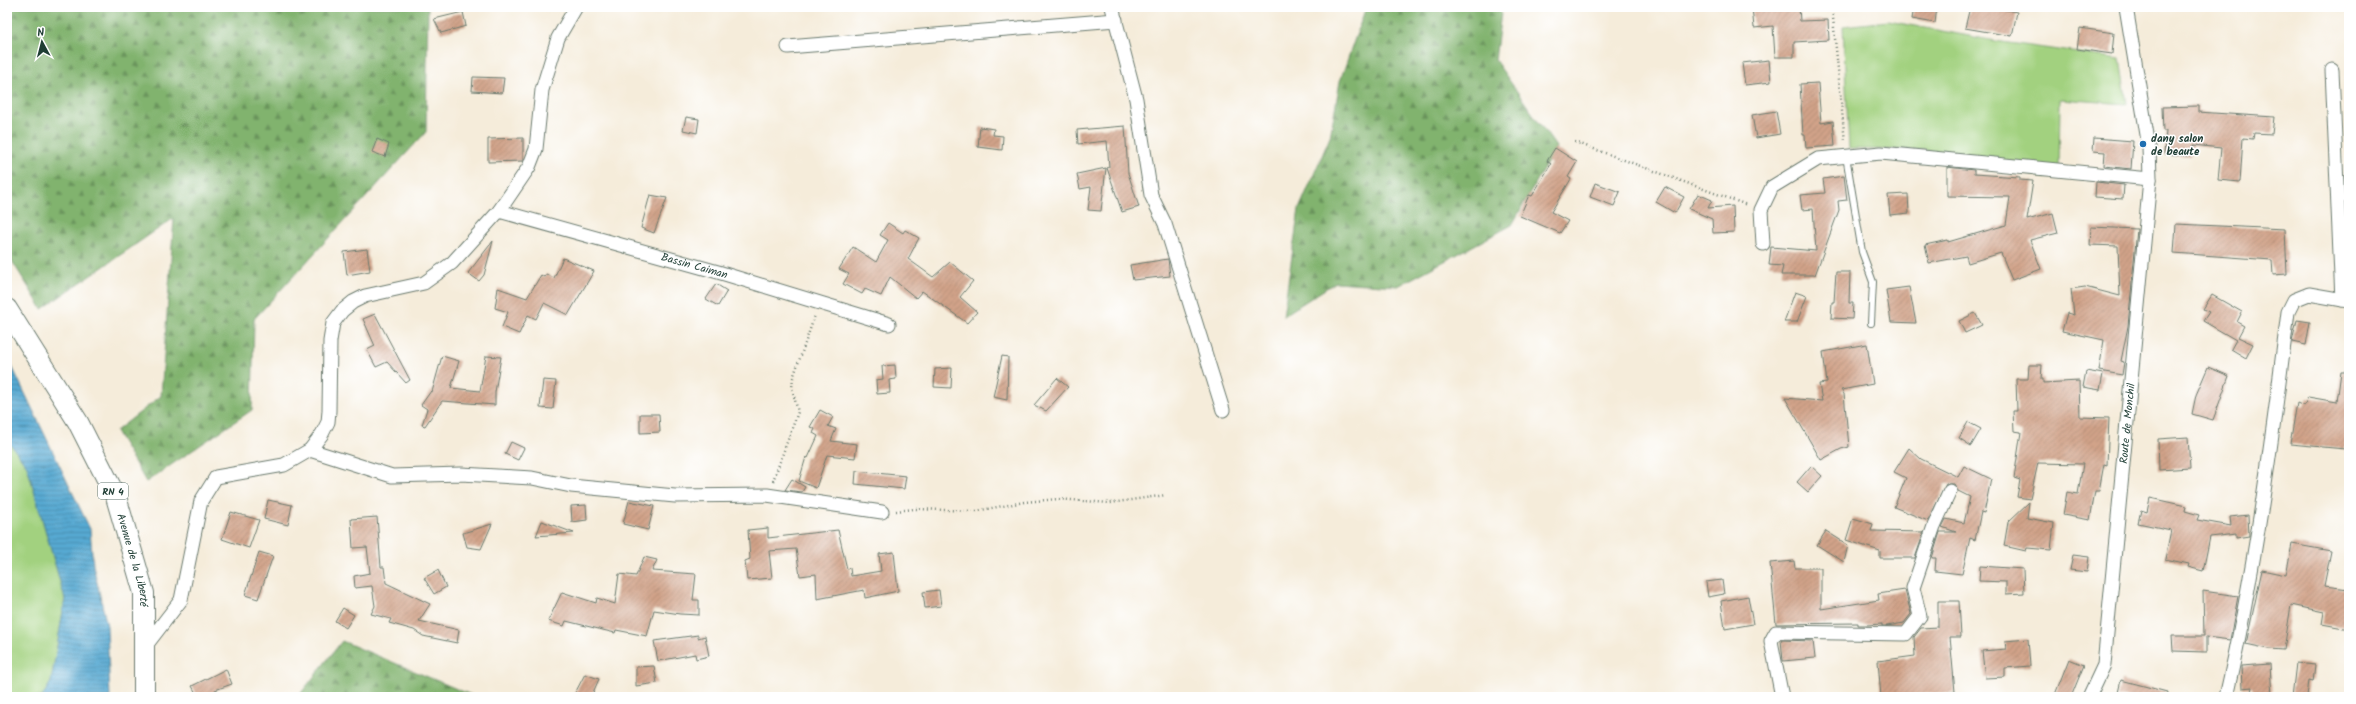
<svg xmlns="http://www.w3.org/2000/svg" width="2356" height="704" font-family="Kalam,sans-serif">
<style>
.green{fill:#a2d17f;stroke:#60875a}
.forest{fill:url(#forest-firs);stroke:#507851}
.water{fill:url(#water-rules);stroke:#3a7383}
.building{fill:url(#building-hatch)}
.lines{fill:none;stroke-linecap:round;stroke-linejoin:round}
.service-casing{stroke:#6a7a6e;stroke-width:8}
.minor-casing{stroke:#6a7a6e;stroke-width:15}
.primary-casing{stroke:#6a7a6e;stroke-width:22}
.path{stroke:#6a7a6e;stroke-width:2.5;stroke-dasharray:1 3;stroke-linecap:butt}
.service{stroke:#fff;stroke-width:6}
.minor{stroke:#fff;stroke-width:13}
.primary{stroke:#fff;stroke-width:20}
.poi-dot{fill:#1f6fb2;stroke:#fff;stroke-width:1.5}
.labels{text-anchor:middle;stroke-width:3;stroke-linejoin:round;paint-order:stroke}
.shield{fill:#fff;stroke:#627771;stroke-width:1}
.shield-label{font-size:10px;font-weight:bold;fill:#1f3d34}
.poi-label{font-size:11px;font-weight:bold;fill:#1f3d34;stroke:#fff;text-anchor:start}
.street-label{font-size:11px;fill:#1f3d34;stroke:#fff}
</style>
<defs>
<pattern id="forest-firs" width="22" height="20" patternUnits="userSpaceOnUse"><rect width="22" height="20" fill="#81b36e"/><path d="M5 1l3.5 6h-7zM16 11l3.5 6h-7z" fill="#69935b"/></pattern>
<pattern id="water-rules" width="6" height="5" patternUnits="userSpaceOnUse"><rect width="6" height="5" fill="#56a9d2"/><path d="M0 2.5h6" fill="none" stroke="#478bab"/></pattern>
<pattern id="building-hatch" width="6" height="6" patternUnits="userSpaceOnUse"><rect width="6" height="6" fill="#d1a389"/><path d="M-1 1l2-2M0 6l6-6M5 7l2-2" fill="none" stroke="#a98671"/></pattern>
</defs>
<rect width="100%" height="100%" fill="#fff"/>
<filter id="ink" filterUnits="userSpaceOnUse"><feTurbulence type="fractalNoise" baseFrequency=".025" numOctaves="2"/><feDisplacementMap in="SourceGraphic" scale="8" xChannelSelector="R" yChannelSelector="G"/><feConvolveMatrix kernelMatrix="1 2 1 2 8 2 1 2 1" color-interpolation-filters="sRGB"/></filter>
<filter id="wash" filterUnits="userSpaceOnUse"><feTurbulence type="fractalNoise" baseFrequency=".012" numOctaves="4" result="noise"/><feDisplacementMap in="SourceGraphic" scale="16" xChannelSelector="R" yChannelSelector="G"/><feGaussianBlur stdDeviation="0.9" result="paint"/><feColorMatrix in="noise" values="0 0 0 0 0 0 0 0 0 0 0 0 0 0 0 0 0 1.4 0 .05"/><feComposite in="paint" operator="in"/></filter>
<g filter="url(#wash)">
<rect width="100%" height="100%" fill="#f5ecda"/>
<g class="green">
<path d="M 1888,21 L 1996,41 L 2120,59 L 2127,104 L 2060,99 L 2059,173 L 2045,178 L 1924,150 L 1849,149 L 1843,26 Z"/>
<path d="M 7,440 L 27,466 L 65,599 L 51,682 L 42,697 L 7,697 Z"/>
</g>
<g class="forest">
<path d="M 7,7 L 428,7 L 426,132 L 254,319 L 252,410 L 146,482 L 116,431 L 161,396 L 174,218 L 42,309 L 7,253 Z"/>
<path d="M 1366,7 L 1497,7 L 1501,13 L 1495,60 L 1556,147 L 1512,225 L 1398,286 L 1336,282 L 1283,316 L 1299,209 L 1330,137 L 1340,81 Z"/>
<path d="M 342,641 L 476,697 L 298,697 Z"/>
</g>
<path class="water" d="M 7,356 L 90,529 L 93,565 L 107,626 L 110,697 L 42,697 L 51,682 L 65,599 L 27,466 L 7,440 Z"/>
<g id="blocks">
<g class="building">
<path d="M 1752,7 L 1799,7 L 1800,21 L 1828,20 L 1829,40 L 1794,42 L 1794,57 L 1775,57 L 1773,26 L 1754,28 Z"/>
<path d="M 1914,7 L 1937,7 L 1935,23 L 1912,19 Z"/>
<path d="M 1970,7 L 1991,7 L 2017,12 L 2012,36 L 1965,28 Z"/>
<path d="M 463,12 L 466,26 L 441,33 L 434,19 Z"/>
<path d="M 2080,28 L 2114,33 L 2112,54 L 2077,49 Z"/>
<path d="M 1769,60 L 1771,82 L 1745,85 L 1742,63 Z"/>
<path d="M 473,77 L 504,78 L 502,93 L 472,91 Z"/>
<path d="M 1818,83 L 1821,123 L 1833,121 L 1835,146 L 1806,148 L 1805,135 L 1803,135 L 1800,84 Z"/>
<path d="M 2198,106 L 2198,112 L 2274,117 L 2272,134 L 2254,133 L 2253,139 L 2243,138 L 2240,182 L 2218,180 L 2221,148 L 2193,145 L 2191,156 L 2164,154 L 2166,131 L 2163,131 L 2162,107 Z"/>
<path d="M 1776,111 L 1780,134 L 1756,138 L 1752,115 Z"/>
<path d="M 686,117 L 699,119 L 697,133 L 683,130 Z"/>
<path d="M 1125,126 L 1128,173 L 1139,207 L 1122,212 L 1107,168 L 1109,167 L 1107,141 L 1078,144 L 1077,130 Z"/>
<path d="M 980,127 L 994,129 L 993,135 L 1003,136 L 1002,150 L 978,147 Z"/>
<path d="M 523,138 L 523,161 L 488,162 L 488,139 Z"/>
<path d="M 2094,138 L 2133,141 L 2131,169 L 2104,166 L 2105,152 L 2093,151 Z"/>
<path d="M 377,139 L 389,144 L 385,157 L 372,152 Z"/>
<path d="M 1555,148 L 1577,162 L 1568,177 L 1571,179 L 1551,212 L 1568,221 L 1560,233 L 1520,216 L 1529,195 L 1532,196 L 1551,164 L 1547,161 Z"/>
<path d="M 1947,167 L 1974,170 L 1974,174 L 2020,177 L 2020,180 L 2033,181 L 2027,220 L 2053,213 L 2058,233 L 2030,240 L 2041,269 L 2012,280 L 2001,253 L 1968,263 L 1966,256 L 1929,263 L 1925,245 L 1948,240 L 1948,242 L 2006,225 L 2010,197 L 1947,196 Z"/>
<path d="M 1106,168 L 1101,211 L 1088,210 L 1091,187 L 1080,189 L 1077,174 Z"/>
<path d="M 1844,176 L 1847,200 L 1838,201 L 1839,210 L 1815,275 L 1781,275 L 1783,266 L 1769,265 L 1771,247 L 1816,251 L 1813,209 L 1802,210 L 1800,195 L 1825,193 L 1823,179 Z"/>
<path d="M 2096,182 L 2124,185 L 2123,199 L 2095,197 Z"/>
<path d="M 1595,183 L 1620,192 L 1614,206 L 1590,197 Z"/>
<path d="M 1665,187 L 1684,197 L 1675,213 L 1656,202 Z"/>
<path d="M 1698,194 L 1712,200 L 1708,208 L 1733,206 L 1734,232 L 1713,233 L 1712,219 L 1689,209 Z"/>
<path d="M 1908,194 L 1909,213 L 1890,215 L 1888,195 Z"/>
<path d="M 650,195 L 667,198 L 654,233 L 641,228 Z"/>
<path d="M 888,223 L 903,233 L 905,230 L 919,238 L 908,259 L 933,277 L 950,262 L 973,281 L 960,297 L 977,312 L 967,323 L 922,291 L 916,298 L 890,277 L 881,296 L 865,289 L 862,294 L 843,284 L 849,274 L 839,269 L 853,247 L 876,262 L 888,240 L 880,235 Z"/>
<path d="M 2176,224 L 2285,229 L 2287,274 L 2273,275 L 2272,260 L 2174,253 Z"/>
<path d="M 2091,227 L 2137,229 L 2128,326 L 2121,361 L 2124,362 L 2122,375 L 2099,371 L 2104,340 L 2062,331 L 2067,313 L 2074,315 L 2071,289 L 2085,287 L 2120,296 L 2118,246 L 2090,245 Z"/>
<path d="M 493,241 L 484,275 L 479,281 L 468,273 Z"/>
<path d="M 367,249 L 370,271 L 347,275 L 344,252 Z"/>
<path d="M 563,258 L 594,271 L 568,315 L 544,303 L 536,319 L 528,315 L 519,334 L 502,327 L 508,312 L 495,308 L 498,288 L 527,298 L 541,275 L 544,277 L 546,274 L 554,278 Z"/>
<path d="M 1168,259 L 1170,276 L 1133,280 L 1130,265 Z"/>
<path d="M 1836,272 L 1850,272 L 1849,303 L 1853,303 L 1852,319 L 1831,318 L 1832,302 L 1834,302 Z"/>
<path d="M 716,284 L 727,291 L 718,306 L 706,299 Z"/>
<path d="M 1909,287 L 1916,323 L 1891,322 L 1886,290 Z"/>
<path d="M 1795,292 L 1807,296 L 1797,322 L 1784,322 Z"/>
<path d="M 2212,295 L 2242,312 L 2237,322 L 2244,326 L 2238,337 L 2253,344 L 2246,358 L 2231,349 L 2236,340 L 2203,321 L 2209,312 L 2203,309 Z"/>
<path d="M 1975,313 L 1982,325 L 1965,333 L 1959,321 Z"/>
<path d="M 375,314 L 410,380 L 406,383 L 387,362 L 376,367 L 367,350 L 375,346 L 363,319 Z"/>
<path d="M 2297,320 L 2310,322 L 2306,345 L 2292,342 Z"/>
<path d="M 1867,344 L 1873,384 L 1841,390 L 1844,394 L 1849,447 L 1841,449 L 1821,460 L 1785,398 L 1822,401 L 1819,384 L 1827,383 L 1823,352 Z"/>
<path d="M 442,356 L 459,361 L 451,388 L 480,391 L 486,356 L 501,357 L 495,392 L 495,405 L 442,401 L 425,426 L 422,425 L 427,409 L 421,405 L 431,391 L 432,392 Z"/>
<path d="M 1002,356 L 1008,357 L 1007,400 L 993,397 Z"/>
<path d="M 895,365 L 896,379 L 889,380 L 890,393 L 877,394 L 876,380 L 883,379 L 882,366 Z"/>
<path d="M 2029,365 L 2042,365 L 2041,379 L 2043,379 L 2043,383 L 2079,381 L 2080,417 L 2109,418 L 2107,465 L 2104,464 L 2099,491 L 2095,491 L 2090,520 L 2063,515 L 2067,492 L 2078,494 L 2083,464 L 2038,463 L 2030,499 L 2017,497 L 2020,480 L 2014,478 L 2021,432 L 2014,431 L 2013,411 L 2017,411 L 2016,379 L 2028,379 Z"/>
<path d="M 2208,367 L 2229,376 L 2213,420 L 2192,414 L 2196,395 Z"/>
<path d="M 952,368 L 951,388 L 934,387 L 935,369 Z"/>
<path d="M 2086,371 L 2103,374 L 2100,390 L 2083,387 Z"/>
<path d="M 2341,372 L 2349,372 L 2349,412 L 2345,449 L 2290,444 L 2297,403 L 2304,406 L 2308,397 L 2337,402 Z"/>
<path d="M 1057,378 L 1068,387 L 1046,411 L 1034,405 Z"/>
<path d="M 543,380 L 556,381 L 553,409 L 540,408 Z"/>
<path d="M 820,410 L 833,417 L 828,426 L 836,429 L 831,441 L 857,444 L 855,458 L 827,455 L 816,488 L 799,481 L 806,457 L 808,458 L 818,436 L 813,433 L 815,429 L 810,427 Z"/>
<path d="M 640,414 L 659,414 L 660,432 L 640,433 Z"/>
<path d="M 1968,422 L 1981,429 L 1971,446 L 1959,438 Z"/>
<path d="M 2188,437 L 2190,468 L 2159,470 L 2158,439 Z"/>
<path d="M 511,442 L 524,448 L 518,460 L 505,454 Z"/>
<path d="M 1909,448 L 1921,459 L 1958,477 L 1964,466 L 1991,479 L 1984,513 L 1981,512 L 1975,540 L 1970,538 L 1962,574 L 1935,571 L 1936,558 L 1932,558 L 1940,532 L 1956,532 L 1942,527 L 1946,519 L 1964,523 L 1970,497 L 1958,491 L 1954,484 L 1946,484 L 1928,521 L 1894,507 L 1906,478 L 1894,472 Z"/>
<path d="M 1811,466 L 1822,476 L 1808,492 L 1797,482 Z"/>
<path d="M 856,471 L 906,476 L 904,489 L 855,484 Z"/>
<path d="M 792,479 L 805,487 L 802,492 L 785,490 Z"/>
<path d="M 2150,498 L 2186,506 L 2185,511 L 2199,515 L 2197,520 L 2231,526 L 2230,517 L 2248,515 L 2249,536 L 2236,538 L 2236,534 L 2210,537 L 2203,571 L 2188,567 L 2189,564 L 2165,559 L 2171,530 L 2138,523 L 2141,510 L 2147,512 Z"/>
<path d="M 268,500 L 292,505 L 288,525 L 264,519 Z"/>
<path d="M 629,501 L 654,506 L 648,530 L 623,524 Z"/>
<path d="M 2029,502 L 2027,518 L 2054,523 L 2051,550 L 2027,548 L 2026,551 L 2004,546 L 2008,522 Z"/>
<path d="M 586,505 L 587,520 L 572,522 L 571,506 Z"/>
<path d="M 231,512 L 259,520 L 249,548 L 222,539 Z"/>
<path d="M 377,517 L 381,567 L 384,567 L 386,583 L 430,604 L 419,621 L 459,630 L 457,643 L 423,636 L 414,630 L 389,623 L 391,619 L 371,614 L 375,606 L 372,586 L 355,588 L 354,576 L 370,573 L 367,547 L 353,548 L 351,519 Z"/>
<path d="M 1853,518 L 1873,524 L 1871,531 L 1924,532 L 1915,558 L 1880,558 L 1880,551 L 1846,540 Z"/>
<path d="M 542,521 L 574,533 L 536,536 Z"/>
<path d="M 492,524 L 481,549 L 467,547 L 463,533 Z"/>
<path d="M 768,528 L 768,538 L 838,530 L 847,569 L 850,568 L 851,576 L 881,571 L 879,554 L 894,552 L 898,591 L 865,598 L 864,590 L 817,599 L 816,574 L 800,576 L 796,549 L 769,551 L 772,578 L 747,580 L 745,561 L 750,559 L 748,530 Z"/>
<path d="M 1826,531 L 1848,545 L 1844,562 L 1817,545 Z"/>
<path d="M 2292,544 L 2331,551 L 2324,586 L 2349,589 L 2349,629 L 2322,624 L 2324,612 L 2291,605 L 2284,650 L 2269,649 L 2246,644 L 2262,570 L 2286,575 Z"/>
<path d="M 259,552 L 273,556 L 258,599 L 245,595 Z"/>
<path d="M 2073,555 L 2089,557 L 2087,572 L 2070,570 Z"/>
<path d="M 644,557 L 657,560 L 652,571 L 696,574 L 693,600 L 699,600 L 699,615 L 680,614 L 654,610 L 647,636 L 616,630 L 615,633 L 566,621 L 564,626 L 548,621 L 562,592 L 596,603 L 597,598 L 615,604 L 619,574 L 636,576 Z"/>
<path d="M 1794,561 L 1795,568 L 1821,568 L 1821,609 L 1879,600 L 1878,594 L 1905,590 L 1911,614 L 1904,623 L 1887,626 L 1882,626 L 1882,624 L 1867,625 L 1858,625 L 1858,623 L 1776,624 L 1770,563 Z"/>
<path d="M 1980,566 L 2023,569 L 2024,593 L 2006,594 L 2006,582 L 1979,581 Z"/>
<path d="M 438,570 L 446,587 L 434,594 L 424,578 Z"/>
<path d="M 1722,580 L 1724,594 L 1708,597 L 1706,582 Z"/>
<path d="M 939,590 L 941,606 L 925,608 L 923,592 Z"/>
<path d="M 2203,591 L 2238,596 L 2230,640 L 2206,637 L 2206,652 L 2173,651 L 2172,636 L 2204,636 Z"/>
<path d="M 1748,596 L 1753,624 L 1725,629 L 1721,601 Z"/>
<path d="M 1938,601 L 1959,601 L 1961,637 L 1950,637 L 1955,692 L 1881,697 L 1878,661 L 1915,656 L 1914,637 L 1921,628 L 1938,627 Z"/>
<path d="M 343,608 L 354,615 L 346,628 L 335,621 Z"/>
<path d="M 698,635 L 698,638 L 705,636 L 709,656 L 696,659 L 695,654 L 658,661 L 654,641 Z"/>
<path d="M 2028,639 L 2030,666 L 2005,668 L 2005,677 L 1985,678 L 1982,651 L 2006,649 L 2005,641 Z"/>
<path d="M 1781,640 L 1813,641 L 1815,658 L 1783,661 Z"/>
<path d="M 2069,659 L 2084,665 L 2071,697 L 2054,697 Z"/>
<path d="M 2296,663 L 2315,665 L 2313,681 L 2309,680 L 2307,697 L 2292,697 Z"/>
<path d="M 2270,664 L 2272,697 L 2250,697 L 2252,687 L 2242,688 L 2241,666 Z"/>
<path d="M 654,666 L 657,683 L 636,686 L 636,667 Z"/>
<path d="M 226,669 L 232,684 L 215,690 L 218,697 L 198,697 L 192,686 Z"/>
<path d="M 585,674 L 599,679 L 591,697 L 573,697 Z"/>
<path d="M 2121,680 L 2167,692 L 2166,697 L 2117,697 Z"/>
</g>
</g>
</g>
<g filter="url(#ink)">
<use href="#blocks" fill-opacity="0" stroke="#6a7a6e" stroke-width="1"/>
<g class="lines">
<g class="service-casing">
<path id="service" d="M 1846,156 L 1862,252 L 1873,282 L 1871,323"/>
</g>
<g class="minor-casing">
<g id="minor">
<path d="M 1112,7 L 1136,99 L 1151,195 L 1165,224 L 1223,410"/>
<path d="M 788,47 L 1116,20"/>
<path d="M 2332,70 L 2342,300"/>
<path id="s1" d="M 499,211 L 718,272 L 889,324"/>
<path d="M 1763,244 L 1761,210 L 1772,187 L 1818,159 L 1881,153 L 2150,179"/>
<path d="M 310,450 L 392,476 L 461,474 L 532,478 L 571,486 L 675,496 L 767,495 L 882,512"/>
<path d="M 144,648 L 181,600 L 201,501 L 216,477 L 284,465 L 310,450 L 322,434 L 328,422 L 329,411 L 330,341 L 333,323 L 342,311 L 353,302 L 365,296 L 424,283 L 452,263 L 499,211 L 529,167 L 536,149 L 542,90 L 558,38 L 576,7"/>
<path d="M 1782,697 L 1771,641 L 1776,632 L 1906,634 L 1920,616 L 1913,588 L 1934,526 L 1950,491"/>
<path id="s2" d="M 2089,697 L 2104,665 L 2150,179 L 2149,147 L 2126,7"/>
<path d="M 2226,697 C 2255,570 2272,441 2288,312 L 2294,300 L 2309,294 L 2349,301"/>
</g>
</g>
<g class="primary-casing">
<g id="primary">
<path id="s3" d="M 7,309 L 78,422 L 116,497 L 144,593 L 144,697"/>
</g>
</g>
<g class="path">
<path d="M 1832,7 L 1845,142"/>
<path d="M 1575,142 L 1747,205"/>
<path d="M 773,481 L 798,412 L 792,388 L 793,378 L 815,315"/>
<path d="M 896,511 L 914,509 L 976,511 L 1024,502 L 1058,499 L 1110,503 L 1166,495"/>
</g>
<use href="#service" class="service"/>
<use href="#minor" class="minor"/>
<use href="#primary" class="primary"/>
</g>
</g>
<circle class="poi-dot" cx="2143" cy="144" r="4"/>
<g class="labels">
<rect class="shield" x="98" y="483" width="30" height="16" rx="3"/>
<g class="shield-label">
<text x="113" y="495">RN 4</text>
</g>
<g class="poi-label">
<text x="2151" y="142">dany salon<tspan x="2151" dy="13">de beaute</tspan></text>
</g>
<g class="street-label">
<text dy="4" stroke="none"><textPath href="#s1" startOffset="203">Bassin Caiman</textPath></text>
<text dy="4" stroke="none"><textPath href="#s2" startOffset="278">Route de Monchil</textPath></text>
<text dy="4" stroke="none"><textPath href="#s3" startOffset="283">Avenue de la Liberté</textPath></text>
</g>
</g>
<rect width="2356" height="704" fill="none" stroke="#fff" stroke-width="24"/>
<g transform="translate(42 42) rotate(353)" stroke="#ffffff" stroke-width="3" paint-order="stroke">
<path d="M0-3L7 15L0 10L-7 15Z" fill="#1f3d34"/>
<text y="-6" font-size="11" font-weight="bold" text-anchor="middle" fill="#1f3d34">N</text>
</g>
</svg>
